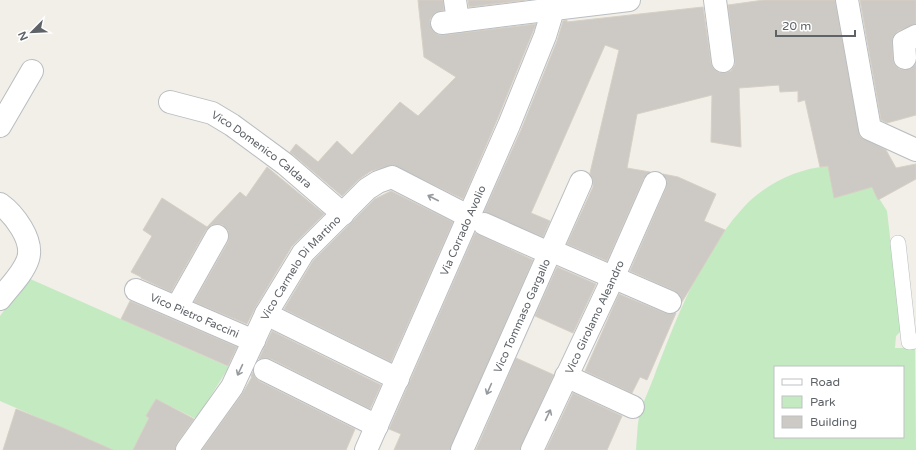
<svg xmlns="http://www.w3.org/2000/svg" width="916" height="450" font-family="'Varela Round',sans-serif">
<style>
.green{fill:#c4eac2;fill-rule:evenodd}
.building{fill:#cdc9c4;stroke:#d7d0c5}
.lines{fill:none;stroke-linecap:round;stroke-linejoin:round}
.lane-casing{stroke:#b9bdc1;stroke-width:16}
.street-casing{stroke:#b9bdc1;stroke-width:24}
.secondary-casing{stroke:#babec3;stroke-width:24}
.lane{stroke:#fff;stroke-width:15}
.street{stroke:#fff;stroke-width:22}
.secondary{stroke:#fff;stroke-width:22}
.oneway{stroke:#969a9d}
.labels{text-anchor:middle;stroke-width:4;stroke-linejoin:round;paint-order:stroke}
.street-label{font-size:11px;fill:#5e6368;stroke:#fff}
</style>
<rect width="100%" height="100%" fill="#f1efe7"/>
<g class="green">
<path d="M 828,166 L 872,187 L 887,211 L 901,331 L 896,336 L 895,348 L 915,348 L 916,450 L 636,450 C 637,439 637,427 639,417 C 643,401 651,386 656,371 C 678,314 701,254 743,208 C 765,184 796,169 828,166 ZM 775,367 L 903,367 L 903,437 L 775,437 Z"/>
<path d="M 28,278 L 229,367 L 196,419 L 156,399 L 146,416 L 150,419 L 133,450 L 113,450 L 0,401 L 0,316 Z"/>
</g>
<g class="building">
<path d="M 418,0 L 443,0 L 444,10 L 435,13 L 430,19 L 430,24 L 432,30 L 438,35 L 444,35 L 536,24 L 497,120 L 463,199 L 393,165 L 371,171 L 358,180 L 342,196 L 290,152 L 296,144 L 318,162 L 337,141 L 352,155 L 400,102 L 418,116 L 456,77 L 424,57 Z"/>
<path d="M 468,0 L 525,0 L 469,7 Z"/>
<path d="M 764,0 L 835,0 L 860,136 L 886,150 L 896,168 L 916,164 L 916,179 L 878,200 L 872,187 L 834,198 L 828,166 L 820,167 L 805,100 L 798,102 L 798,91 L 780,92 L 779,85 L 739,88 L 741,147 L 711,142 L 712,95 L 637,114 L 627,168 L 650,172 L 644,178 L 607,261 L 567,244 L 593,187 L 593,180 L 590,173 L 619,50 L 605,45 L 531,213 L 550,221 L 543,237 L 484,212 L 521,130 L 557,41 L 563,21 L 567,20 L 567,22 L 703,7 L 711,63 L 713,68 L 718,72 L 724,73 L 731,71 L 735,65 L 735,60 L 728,5 Z"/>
<path d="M 860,0 L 916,0 L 916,24 L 898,31 L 893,36 L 892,43 L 893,59 L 895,65 L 899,69 L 906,70 L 912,68 L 916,64 L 916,115 L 887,123 L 881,120 Z"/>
<path d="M 267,167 L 324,214 L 292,246 L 255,308 L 247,324 L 194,302 L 228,242 L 229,236 L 228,230 L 223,225 L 217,224 L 211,225 L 206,230 L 171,292 L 141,278 L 141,277 L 131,272 L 152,236 L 143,230 L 162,198 L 207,227 L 240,192 L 246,197 Z"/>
<path d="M 663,174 L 678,177 L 716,194 L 704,221 L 725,230 L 682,302 L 680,295 L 675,291 L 630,271 L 666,188 L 667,181 Z"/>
<path d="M 391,191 L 453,222 L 391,362 L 284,309 L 313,261 L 375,199 Z"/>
<path d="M 475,233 L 533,260 L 450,450 L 394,450 L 401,434 L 389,429 Z"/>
<path d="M 557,267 L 596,284 L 573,333 L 535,316 Z"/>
<path d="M 619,294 L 665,313 L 676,313 L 647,380 L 640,377 L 632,393 L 585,371 Z"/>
<path d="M 130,301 L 237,347 L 228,366 L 121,319 Z"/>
<path d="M 272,331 L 381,385 L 370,409 L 271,359 L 265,358 L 259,359 Z"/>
<path d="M 516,358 L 554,375 L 520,450 L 476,450 Z"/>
<path d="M 253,372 L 255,377 L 259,381 L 355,429 L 346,450 L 202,450 L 242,394 L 252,377 L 251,376 Z"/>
<path d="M 573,393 L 622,416 L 607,450 L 546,450 Z"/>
<path d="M 156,399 L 194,419 L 177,443 L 175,450 L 133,450 L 149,418 L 146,416 Z"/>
<path d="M 16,409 L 61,427 L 113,450 L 3,450 Z"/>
</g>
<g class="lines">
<g class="lane-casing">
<path id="lane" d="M 898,243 L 909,342 L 916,341"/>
</g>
<g class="street-casing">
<g id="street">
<path d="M 455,0 L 458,21"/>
<path d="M 715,0 L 723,61"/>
<path d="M 847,0 L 870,129 L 916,150"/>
<path d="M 442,23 L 554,9"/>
<path d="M 905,58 L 904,42 L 916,36"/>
<path id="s1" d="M 170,102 L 212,113 L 232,125 L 285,164 L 343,214"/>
<path d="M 0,126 L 32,71"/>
<path d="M 0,204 C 14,214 34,240 28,259 C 23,274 9,287 0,299"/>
<path d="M 484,224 L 549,253"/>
<path d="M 550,250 L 670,302"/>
<path id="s2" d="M 136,290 L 254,341"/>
<path d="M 177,307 L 217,236"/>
<path d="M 266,314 L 398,379"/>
<path d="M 265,370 L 377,426"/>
<path d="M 566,376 L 633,407"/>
<path id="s3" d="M 187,450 L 232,387 L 266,314 L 303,253 L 367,189 L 378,182 L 392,177 L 468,216"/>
<path id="s4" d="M 462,450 L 581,182"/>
<path id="s5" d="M 532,450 L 613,278 L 655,183"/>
</g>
</g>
<g class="secondary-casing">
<g id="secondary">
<path d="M 554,9 L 629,0"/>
<path id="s6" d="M 366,450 L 509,125 L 545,36 L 556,0"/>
</g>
</g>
<use href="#lane" class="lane"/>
<use href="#street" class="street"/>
<use href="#secondary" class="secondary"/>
</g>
<defs><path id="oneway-shaft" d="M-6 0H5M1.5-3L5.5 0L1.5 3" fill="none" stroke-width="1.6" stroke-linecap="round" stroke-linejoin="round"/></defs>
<g class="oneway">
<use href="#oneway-shaft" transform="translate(433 198) rotate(-153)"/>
<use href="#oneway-shaft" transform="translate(240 370) rotate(115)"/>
<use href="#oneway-shaft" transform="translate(489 389) rotate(114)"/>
<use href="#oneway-shaft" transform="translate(548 415) rotate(-65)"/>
</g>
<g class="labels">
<g class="street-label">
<text dy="4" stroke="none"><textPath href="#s1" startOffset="105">Vico Domenico Caldara</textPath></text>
<text dy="4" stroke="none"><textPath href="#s6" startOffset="240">Via Corrado Avolio</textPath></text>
<text dy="4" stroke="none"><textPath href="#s3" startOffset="216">Vico Carmelo Di Martino</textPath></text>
<text dy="4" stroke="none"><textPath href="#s2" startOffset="64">Vico Pietro Faccini</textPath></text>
<text dy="4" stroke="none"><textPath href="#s4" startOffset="147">Vico Tommaso Gargallo</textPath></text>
<text dy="4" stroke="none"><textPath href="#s5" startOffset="147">Vico Girolamo Aleandro</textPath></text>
</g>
</g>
<rect x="774" y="366" width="130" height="72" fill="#ffffff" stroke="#bfc1c3"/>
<rect x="782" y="379" width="20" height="6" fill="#ffffff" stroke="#bfc1c3"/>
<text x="810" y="386" font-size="12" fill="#5e6368">Road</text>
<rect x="782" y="396" width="20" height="12" fill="#c4eac2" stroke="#bfc1c3"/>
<text x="810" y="406" font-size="12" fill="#5e6368">Park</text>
<rect x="782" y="416" width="20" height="12" fill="#cdc9c4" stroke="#bfc1c3"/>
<text x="810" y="426" font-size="12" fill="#5e6368">Building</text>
<g transform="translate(32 32) rotate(246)" stroke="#ffffff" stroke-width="3" paint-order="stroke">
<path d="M0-3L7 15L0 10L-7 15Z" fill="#5e6368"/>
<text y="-6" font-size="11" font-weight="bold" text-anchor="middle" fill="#5e6368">N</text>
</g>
<path d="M776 30v6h79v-6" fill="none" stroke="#5e6368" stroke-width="2"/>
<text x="782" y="30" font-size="12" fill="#5e6368" stroke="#ffffff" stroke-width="3" paint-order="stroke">20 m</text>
</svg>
